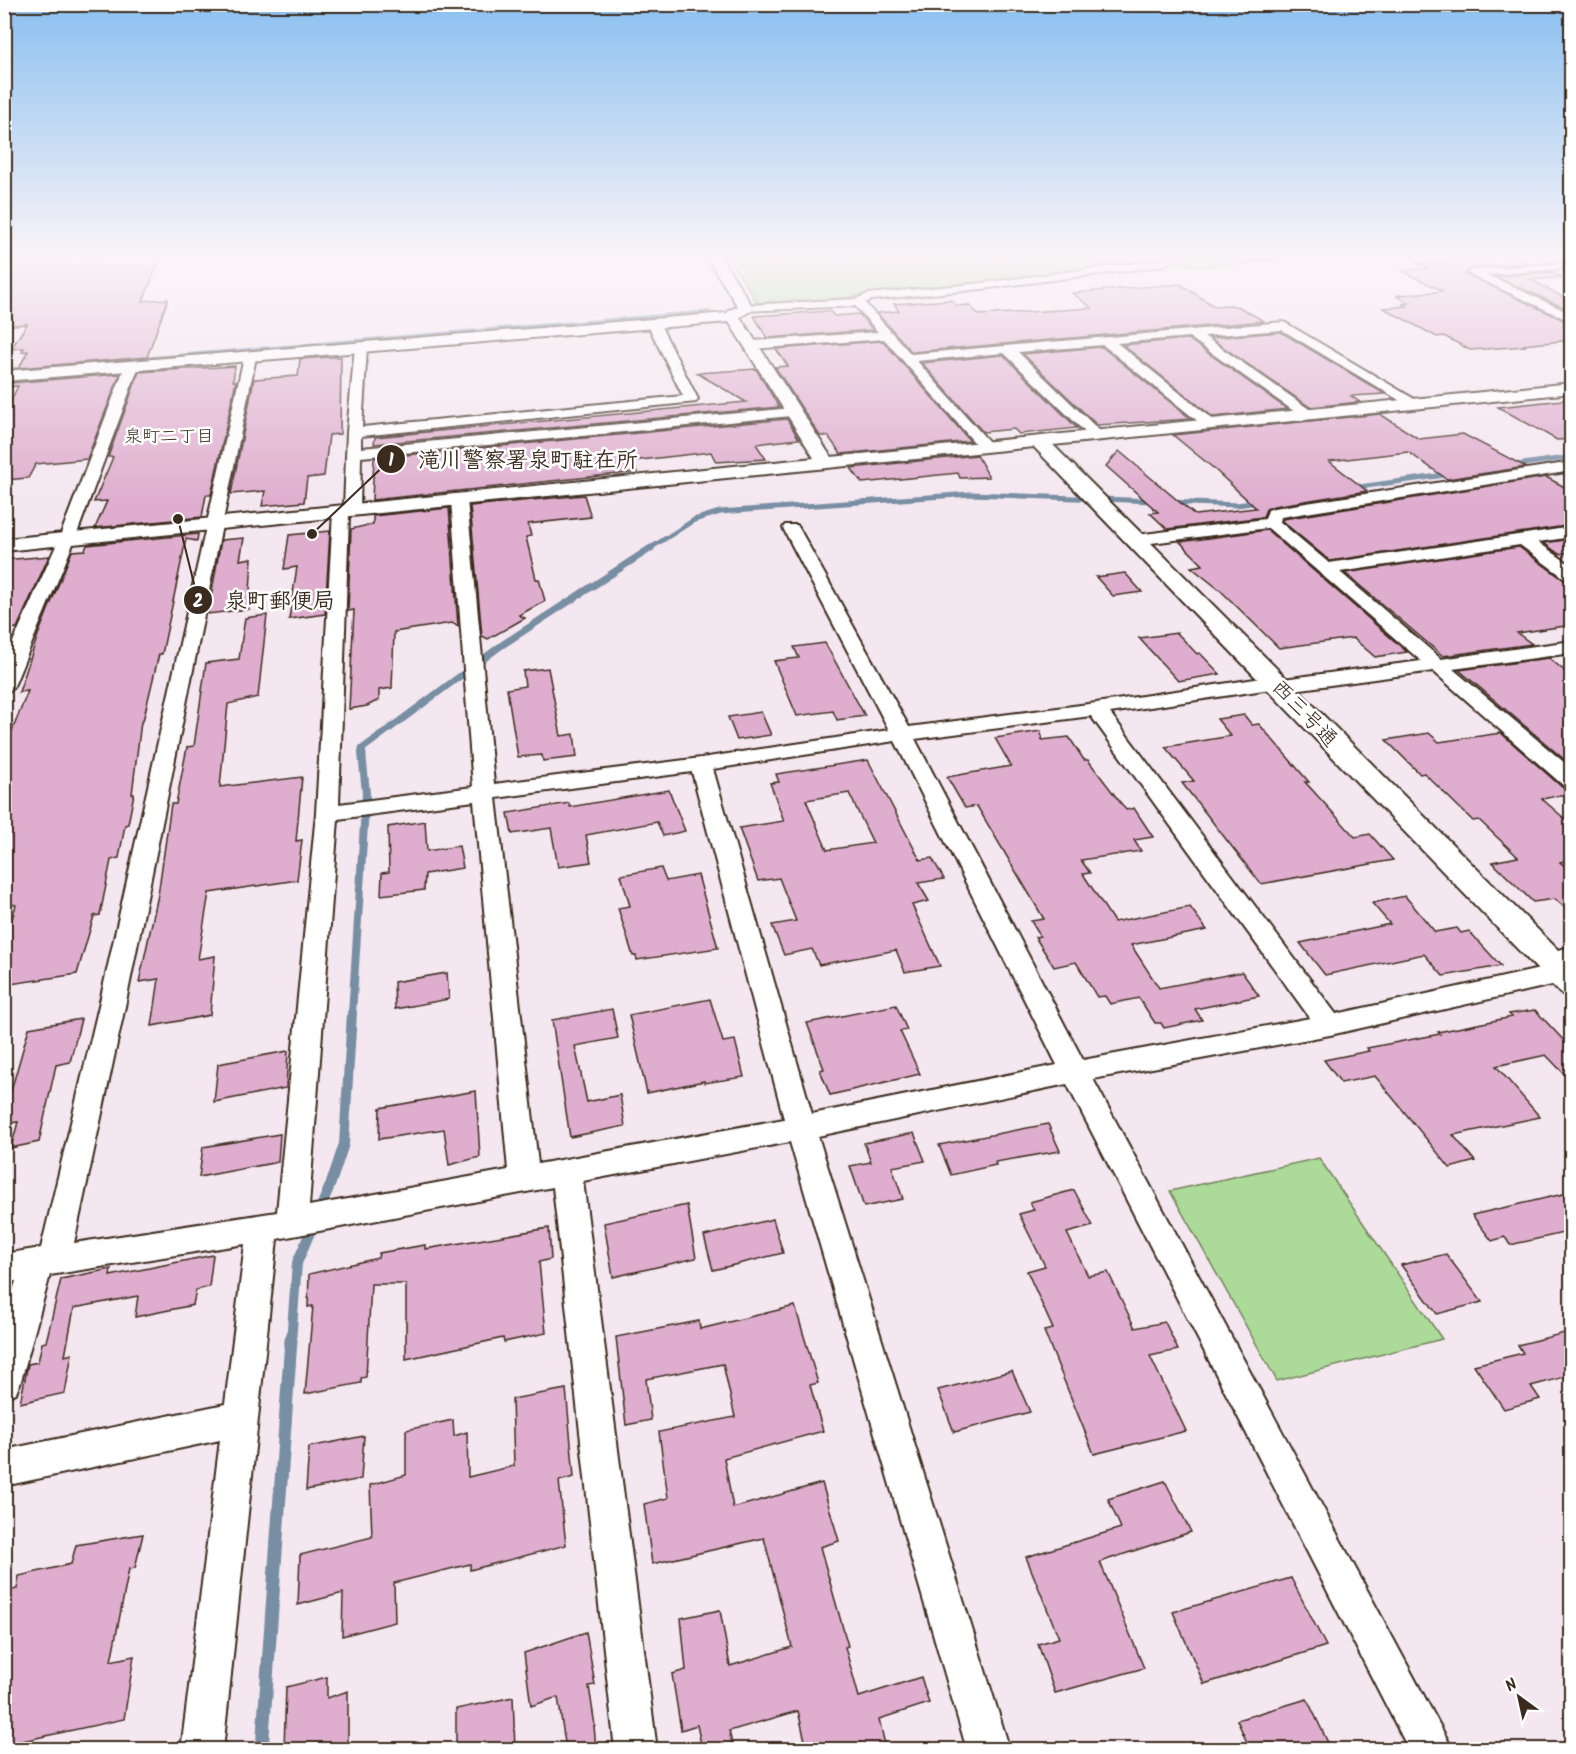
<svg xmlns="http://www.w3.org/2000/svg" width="1576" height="1754" font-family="Kalam,'Klee One',sans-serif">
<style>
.green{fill:#abda99;stroke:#73825c;stroke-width:1.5}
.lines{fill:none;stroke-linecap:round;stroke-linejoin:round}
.stream-far5{stroke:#778ea3;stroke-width:4}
.stream-far4{stroke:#778ea3;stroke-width:5}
.stream-far3{stroke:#778ea3;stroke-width:7}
.stream-far2{stroke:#778ea3;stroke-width:8}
.stream-far1{stroke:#778ea3;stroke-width:10}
.stream{stroke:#778ea3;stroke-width:13}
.building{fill:#dfaece;stroke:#3b2a1e;stroke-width:1.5;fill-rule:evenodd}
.minor-casing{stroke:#3b2a1e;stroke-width:4}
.tertiary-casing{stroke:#3b2a1e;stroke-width:4}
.minor{fill:#fff;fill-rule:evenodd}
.tertiary{fill:#fff;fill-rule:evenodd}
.labels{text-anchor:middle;stroke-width:5;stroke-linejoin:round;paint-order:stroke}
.far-neighbourhood-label{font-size:18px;fill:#3b2a1e;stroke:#fff}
.street-label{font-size:21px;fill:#3b2a1e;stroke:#fff}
.leader{fill:none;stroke:#3b2a1e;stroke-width:2}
.callout-dot{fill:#3b2a1e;stroke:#fff;stroke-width:2}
.mark-label{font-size:18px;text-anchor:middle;font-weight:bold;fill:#fff}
.callout-label{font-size:22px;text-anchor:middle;font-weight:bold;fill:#3b2a1e;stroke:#fff;stroke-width:5;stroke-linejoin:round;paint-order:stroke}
</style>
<rect width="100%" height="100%" fill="#f5e7f0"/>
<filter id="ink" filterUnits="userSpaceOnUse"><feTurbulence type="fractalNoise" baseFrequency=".0167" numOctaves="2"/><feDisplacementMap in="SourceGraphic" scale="12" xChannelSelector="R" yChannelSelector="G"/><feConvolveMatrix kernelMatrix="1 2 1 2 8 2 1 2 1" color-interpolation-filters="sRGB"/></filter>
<g filter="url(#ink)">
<g class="green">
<path d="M 727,256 L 1326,256 L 1205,266 L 1156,261 L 991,282 L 868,293 L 847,298 L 759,305 Z"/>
<path d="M 1319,1158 L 1442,1339 L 1277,1381 L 1170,1191 Z"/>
</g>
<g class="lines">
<path class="stream-far5" d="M 4,370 L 709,312"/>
<g class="stream-far4">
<path d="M 1509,466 L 1572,457"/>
<path d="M 1352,488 L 1452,474"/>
<path d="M 1170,502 L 1237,505 L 1259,502"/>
<path d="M 649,549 L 694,520 L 720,512 L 971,494 L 1154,501"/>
</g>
<path class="stream-far3" d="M 363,755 L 362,749 L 502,645 L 651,548"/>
<path class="stream-far2" d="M 352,1014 L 366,793 L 362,753"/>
<path class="stream-far1" d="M 291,1342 L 297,1263 L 331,1183 L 344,1144 L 352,1013"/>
<path class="stream" d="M 262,1750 L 291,1340"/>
</g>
<g class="building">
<path d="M 4,256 L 78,256 L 76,259 L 161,256 L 143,301 L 168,299 L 147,357 L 19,368 L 28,351 L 22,352 L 24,348 L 11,349 L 27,324 L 4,326 Z"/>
<path d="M 1451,256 L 1511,256 L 1528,263 L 1473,268 L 1465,274 L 1572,324 L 1572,340 L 1523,345 L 1526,346 L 1470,350 L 1444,336 L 1437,337 L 1383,308 L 1407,306 L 1403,304 L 1409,303 L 1396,296 L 1402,296 L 1400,295 L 1443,291 L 1402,271 L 1428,268 L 1417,263 L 1460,260 Z"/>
<path d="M 1550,272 L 1563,277 L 1531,280 L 1572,302 L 1572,311 L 1496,277 Z"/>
<path d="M 1180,284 L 1214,306 L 1230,305 L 1239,307 L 1264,321 L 912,352 L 877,313 L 899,311 L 894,304 L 951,300 L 957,306 L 969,305 L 979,315 L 1092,308 L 1072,293 Z"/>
<path d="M 830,311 L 834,316 L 859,314 L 873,330 L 767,338 L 754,316 Z"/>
<path d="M 1281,332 L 1380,391 L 1384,394 L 1351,396 L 1360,402 L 1310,407 L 1210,338 Z"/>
<path d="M 1188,339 L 1287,409 L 1213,417 L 1123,345 Z"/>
<path d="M 883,341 L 970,441 L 841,454 L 828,436 L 820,436 L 775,367 L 788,366 L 776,349 Z"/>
<path d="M 1102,347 L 1191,419 L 1097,425 L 1023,354 Z"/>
<path d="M 1003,355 L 1077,428 L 1019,434 L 1014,429 L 983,432 L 922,363 Z"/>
<path d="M 331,357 L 341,357 L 340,434 L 329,435 L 324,476 L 307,478 L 304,502 L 262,506 L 265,491 L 231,494 L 254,379 L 298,376 L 300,359 Z"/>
<path d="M 235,366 L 233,381 L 236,381 L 211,495 L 206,495 L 202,517 L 95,528 L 107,501 L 94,502 L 113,457 L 108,457 L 139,372 Z"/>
<path d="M 756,369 L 779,407 L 374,444 L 375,437 L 746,402 L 697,373 Z"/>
<path d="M 120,374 L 87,459 L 36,464 L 28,478 L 4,480 L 4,415 L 18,386 L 8,387 L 11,383 Z"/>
<path d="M 1572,399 L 1572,439 L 1557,440 L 1498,407 Z"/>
<path d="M 1380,414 L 1419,439 L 1463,434 L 1526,467 L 1447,479 L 1408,452 L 1329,461 L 1367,491 L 1274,506 L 1266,509 L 1263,517 L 1167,529 L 1150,513 L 1158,512 L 1106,466 L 1119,451 L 1195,515 L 1256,508 L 1212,467 L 1173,435 Z"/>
<path d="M 787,419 L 799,439 L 756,444 L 766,459 L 716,462 L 711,452 L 632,461 L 637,472 L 372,500 L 374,458 Z"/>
<path d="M 977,455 L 989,477 L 960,478 L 958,473 L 862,483 L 851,468 Z"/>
<path d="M 1546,477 L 1572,491 L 1572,525 L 1330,561 L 1282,521 L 1283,519 Z"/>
<path d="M 584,495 L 591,517 L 528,524 L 531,536 L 526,537 L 536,579 L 539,579 L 545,601 L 519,615 L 525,618 L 488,639 L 482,636 L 470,506 Z"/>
<path d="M 449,508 L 458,626 L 452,623 L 394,632 L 392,688 L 379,690 L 379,700 L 367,706 L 349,709 L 354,610 L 348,611 L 351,529 L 373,524 L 373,516 Z"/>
<path d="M 1267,530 L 1407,652 L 1375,657 L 1353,638 L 1279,648 L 1221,591 L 1191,567 L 1203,565 L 1180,542 Z"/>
<path d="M 330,531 L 325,614 L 289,619 L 297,567 L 284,569 L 289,535 Z"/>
<path d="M 198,534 L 197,541 L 186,539 L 162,654 L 159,654 L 143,721 L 141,722 L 132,794 L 134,794 L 128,824 L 125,825 L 119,858 L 111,860 L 100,915 L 94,916 L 77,974 L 4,985 L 4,946 L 16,905 L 4,903 L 4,751 L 28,691 L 19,692 L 38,635 L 72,551 L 85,550 L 87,545 Z"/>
<path d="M 244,538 L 240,560 L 252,558 L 249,609 L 208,614 L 221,540 Z"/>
<path d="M 1572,539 L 1572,552 L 1559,554 L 1544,543 Z"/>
<path d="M 1519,547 L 1572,586 L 1572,625 L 1517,633 L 1532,644 L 1443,656 L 1345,573 Z"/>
<path d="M 49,556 L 17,628 L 4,630 L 4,560 Z"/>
<path d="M 1125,573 L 1142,592 L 1113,596 L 1096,577 Z"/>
<path d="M 267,615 L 258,697 L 228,704 L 220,787 L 302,777 L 296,841 L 302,840 L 297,880 L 209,893 L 198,959 L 215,956 L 210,1015 L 152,1026 L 159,979 L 139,982 L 158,895 L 171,804 L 176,804 L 187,747 L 194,746 L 206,663 L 239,659 L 245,618 Z"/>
<path d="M 1177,633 L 1197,654 L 1200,653 L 1220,674 L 1178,681 L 1139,638 Z"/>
<path d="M 825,643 L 865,716 L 837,720 L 833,711 L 797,716 L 774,661 L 799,658 L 794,647 Z"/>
<path d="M 1549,658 L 1572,677 L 1572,766 L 1459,670 Z"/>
<path d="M 548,668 L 561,736 L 574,734 L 577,757 L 543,761 L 542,755 L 518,757 L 507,689 L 525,686 L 523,671 Z"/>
<path d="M 761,712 L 771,735 L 737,740 L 728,717 Z"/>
<path d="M 1244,715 L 1252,725 L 1259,724 L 1309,782 L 1305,782 L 1355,837 L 1370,834 L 1393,860 L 1261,884 L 1182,783 L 1194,781 L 1165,747 L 1231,736 L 1217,719 Z"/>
<path d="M 1041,731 L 1042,740 L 1069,737 L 1084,760 L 1088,760 L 1126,810 L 1134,808 L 1153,837 L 1134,840 L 1141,851 L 1081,860 L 1090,873 L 1083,874 L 1114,922 L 1190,907 L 1207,930 L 1131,945 L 1159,988 L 1242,972 L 1259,996 L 1195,1009 L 1202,1020 L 1164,1028 L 1161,1023 L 1155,1023 L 1139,998 L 1110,1004 L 1105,996 L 1097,997 L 1076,962 L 1054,967 L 1035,937 L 1040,936 L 1031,921 L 1044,919 L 977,806 L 965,808 L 947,777 L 1011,766 L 995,738 Z"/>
<path d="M 1429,733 L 1439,742 L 1501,733 L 1563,788 L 1572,789 L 1572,793 L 1542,799 L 1572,825 L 1572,859 L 1560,862 L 1572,872 L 1572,914 L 1555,899 L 1533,902 L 1492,862 L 1518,857 L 1479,820 L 1473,821 L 1424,773 L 1420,774 L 1386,740 Z"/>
<path d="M 868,760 L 920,860 L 932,858 L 944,879 L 918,883 L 929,901 L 912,905 L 940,966 L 905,972 L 896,950 L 819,965 L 812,949 L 784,955 L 772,925 L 796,921 L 779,878 L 758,881 L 739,828 L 784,821 L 770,783 L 779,782 L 776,774 ZM 849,793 L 873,843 L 827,850 L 806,800 Z"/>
<path d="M 669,790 L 685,831 L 663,836 L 657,822 L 586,835 L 591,862 L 558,867 L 551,828 L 512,834 L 508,813 L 569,803 L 570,807 Z"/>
<path d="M 425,821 L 427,851 L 459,846 L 463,868 L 425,874 L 424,890 L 381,895 L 382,873 L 389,872 L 388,827 Z"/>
<path d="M 661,868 L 666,881 L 698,875 L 718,948 L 637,960 L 636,956 L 633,956 L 618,908 L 630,906 L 621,875 Z"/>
<path d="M 1405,896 L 1435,932 L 1457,928 L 1461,933 L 1469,931 L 1501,966 L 1443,976 L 1424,954 L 1325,975 L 1300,943 L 1390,924 L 1372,903 Z"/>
<path d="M 447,973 L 449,999 L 395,1009 L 394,982 Z"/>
<path d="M 710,999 L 723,1042 L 735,1040 L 744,1077 L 704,1083 L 704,1081 L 647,1093 L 629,1015 Z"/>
<path d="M 896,1005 L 907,1030 L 900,1031 L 920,1074 L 830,1095 L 820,1070 L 824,1069 L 807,1023 Z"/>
<path d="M 612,1009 L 618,1038 L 575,1046 L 587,1102 L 620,1095 L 625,1126 L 570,1137 L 552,1020 Z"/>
<path d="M 1535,1010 L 1572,1049 L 1572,1082 L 1546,1055 L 1496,1066 L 1540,1117 L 1453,1135 L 1475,1161 L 1450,1168 L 1375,1076 L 1341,1083 L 1324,1060 L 1369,1051 L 1367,1048 L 1440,1034 L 1438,1032 L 1512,1017 L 1509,1014 Z"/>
<path d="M 81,1019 L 70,1062 L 56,1065 L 39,1142 L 11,1148 L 18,1122 L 4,1124 L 4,1093 L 11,1091 L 29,1028 Z"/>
<path d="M 288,1051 L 286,1088 L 214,1102 L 218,1064 Z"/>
<path d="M 476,1091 L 480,1157 L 449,1165 L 444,1129 L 379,1139 L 380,1108 Z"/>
<path d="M 1048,1124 L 1060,1151 L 995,1162 L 996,1165 L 951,1175 L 939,1145 Z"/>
<path d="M 914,1133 L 925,1161 L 892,1167 L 903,1199 L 864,1207 L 850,1166 L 871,1162 L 864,1143 Z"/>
<path d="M 280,1134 L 278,1162 L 199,1177 L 203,1147 Z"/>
<path d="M 1074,1190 L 1093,1226 L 1067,1233 L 1088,1276 L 1108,1272 L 1135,1328 L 1165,1322 L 1178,1350 L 1150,1356 L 1186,1431 L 1094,1454 L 1044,1331 L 1053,1329 L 1027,1271 L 1045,1266 L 1019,1214 L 1034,1210 L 1030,1202 Z"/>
<path d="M 1572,1192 L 1572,1231 L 1510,1245 L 1505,1237 L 1492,1241 L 1472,1215 Z"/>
<path d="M 687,1205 L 696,1258 L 613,1277 L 604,1223 Z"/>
<path d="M 773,1219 L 783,1253 L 713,1270 L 704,1236 Z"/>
<path d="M 549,1228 L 551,1259 L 539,1262 L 546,1333 L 504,1342 L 503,1338 L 406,1359 L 406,1284 L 371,1284 L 366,1377 L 361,1378 L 361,1383 L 305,1394 L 313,1306 L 308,1307 L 309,1274 L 378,1258 L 379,1253 L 425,1245 L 425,1249 Z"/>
<path d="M 1446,1254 L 1482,1302 L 1437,1314 L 1401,1265 Z"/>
<path d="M 213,1255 L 209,1287 L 196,1290 L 193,1305 L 135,1317 L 138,1296 L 74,1308 L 65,1356 L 72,1354 L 65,1393 L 20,1403 L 28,1364 L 38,1362 L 42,1343 L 46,1342 L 61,1279 L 111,1269 L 110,1276 Z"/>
<path d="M 795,1306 L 818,1383 L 810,1385 L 823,1431 L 724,1458 L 733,1508 L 822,1483 L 839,1541 L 820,1547 L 848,1646 L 845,1647 L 859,1697 L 921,1677 L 929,1703 L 879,1719 L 886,1749 L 807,1749 L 798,1711 L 729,1731 L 732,1744 L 715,1749 L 702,1749 L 697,1725 L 681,1730 L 672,1674 L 686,1670 L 681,1618 L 720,1610 L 730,1666 L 792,1647 L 764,1538 L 652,1564 L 644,1504 L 668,1498 L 659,1432 L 735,1417 L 723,1364 L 646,1379 L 651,1420 L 626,1425 L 616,1337 L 699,1321 L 700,1329 Z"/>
<path d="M 1564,1333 L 1572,1343 L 1572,1375 L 1531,1386 L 1540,1399 L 1504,1409 L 1474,1365 L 1523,1353 L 1518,1345 Z"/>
<path d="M 1012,1371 L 1030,1412 L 954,1432 L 938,1390 Z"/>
<path d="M 566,1389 L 574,1477 L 559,1481 L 566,1545 L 470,1570 L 470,1564 L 394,1583 L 395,1622 L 342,1636 L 343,1593 L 298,1605 L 300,1555 L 372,1537 L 370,1485 L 406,1475 L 406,1430 L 453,1420 L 454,1436 L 467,1432 L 468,1477 L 514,1466 L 512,1399 Z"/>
<path d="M 364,1436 L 361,1479 L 306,1490 L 309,1447 Z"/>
<path d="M 1165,1481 L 1191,1532 L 1100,1562 L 1144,1668 L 1055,1693 L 1038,1644 L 1059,1638 L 1026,1557 L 1121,1528 L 1108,1499 Z"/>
<path d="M 143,1534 L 135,1568 L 129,1569 L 111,1661 L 134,1656 L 124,1719 L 4,1745 L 4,1592 L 17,1589 L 19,1576 L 71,1564 L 76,1545 Z"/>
<path d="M 1291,1578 L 1326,1646 L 1204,1684 L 1173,1612 Z"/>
<path d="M 586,1632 L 595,1685 L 589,1686 L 595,1726 L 594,1726 L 596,1749 L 566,1749 L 558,1697 L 531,1706 L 524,1653 Z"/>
<path d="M 327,1677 L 327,1698 L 348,1691 L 348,1749 L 284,1749 L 286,1687 Z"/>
<path d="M 513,1697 L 515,1749 L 456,1749 L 456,1709 Z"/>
<path d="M 1307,1699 L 1331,1749 L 1250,1749 L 1237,1720 Z"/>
</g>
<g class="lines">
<g class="minor-casing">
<g id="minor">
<path d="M 1169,256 L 1183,256 L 1162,266 L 982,289 L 871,300 L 865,303 L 911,354 L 1284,322 L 1421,403 L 1419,406 L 1409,406 L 1282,330 L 1204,336 L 1312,411 L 1314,414 L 1312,417 L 1302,417 L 1189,337 L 1117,343 L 1215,421 L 1217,424 L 1215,427 L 1205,427 L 1103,345 L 1018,352 L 1101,432 L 1103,435 L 1096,439 L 1091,438 L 1004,353 L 917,361 L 990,443 L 992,446 L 990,449 L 980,449 L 884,339 L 752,349 L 746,345 L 752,341 L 878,332 L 855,306 L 743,311 L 741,309 L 747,305 L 856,299 L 868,294 L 982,283 L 1160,260 Z"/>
<path d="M 1572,262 L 1572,268 L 1487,275 L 1572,314 L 1572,322 L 1467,273 L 1473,270 Z"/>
<path d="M 653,319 L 659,323 L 698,399 L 696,402 L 361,436 L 361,448 L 792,408 L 799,412 L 792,416 L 361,457 L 360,511 L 358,514 L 349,515 L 339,804 L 473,787 L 451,500 L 453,497 L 465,497 L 467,500 L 494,784 L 701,758 L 889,730 L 783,528 L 785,525 L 797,525 L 799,528 L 909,727 L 1096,703 L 1275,676 L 1283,679 L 1421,661 L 1268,528 L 1136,545 L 1128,540 L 1136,535 L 1265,519 L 1268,510 L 1274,508 L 1572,462 L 1572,471 L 1281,517 L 1280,522 L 1329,563 L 1572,527 L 1572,537 L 1538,542 L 1572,566 L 1572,580 L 1566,579 L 1520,545 L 1340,572 L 1441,659 L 1572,641 L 1572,653 L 1453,669 L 1572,769 L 1572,787 L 1564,786 L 1433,671 L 1279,692 L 1271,689 L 1110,713 L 1336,1014 L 1544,968 L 1538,966 L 1534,960 L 1538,954 L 1572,947 L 1572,965 L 1566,966 L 1572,970 L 1572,978 L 1561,983 L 1330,1035 L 1093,1079 L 1453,1750 L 1409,1750 L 1067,1084 L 818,1136 L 1010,1750 L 967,1750 L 790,1142 L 583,1181 L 657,1750 L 615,1750 L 553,1187 L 277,1239 L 223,1750 L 181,1750 L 220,1440 L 4,1486 L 4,1450 L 225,1404 L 245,1244 L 50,1275 L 21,1381 L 16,1393 L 4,1397 L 4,1319 L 16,1281 L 4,1282 L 4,1254 L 41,1248 L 101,997 L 244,357 L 250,353 L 256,357 L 127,997 L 74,1243 L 277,1212 L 316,813 L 333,512 L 335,509 L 344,508 L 347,432 L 355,347 L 361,343 L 367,347 L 362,427 L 683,396 L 647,323 ZM 1091,716 L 1310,1018 L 1083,1060 L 915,739 ZM 895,741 L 1057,1065 L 812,1114 L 713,769 ZM 692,772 L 784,1119 L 538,1164 L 496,798 ZM 474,801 L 508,1170 L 309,1206 L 338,819 Z"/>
<path d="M 132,362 L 139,366 L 75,539 L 14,686 L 11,690 L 4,692 L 4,662 L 59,539 L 125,366 Z"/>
</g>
</g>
<g class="tertiary-casing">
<path id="tertiary" d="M 706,256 L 720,256 L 754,309 L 740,317 L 831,457 L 1572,383 L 1572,393 L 1053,445 L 1572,964 L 1572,997 L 1560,993 L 1034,447 L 4,551 L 4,539 L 814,458 L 729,322 L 4,381 L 4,371 L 727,313 L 729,310 L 738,307 Z"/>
</g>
<use href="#minor" class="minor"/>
<use href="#tertiary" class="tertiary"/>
</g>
</g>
<linearGradient id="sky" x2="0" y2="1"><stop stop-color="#8bc0f0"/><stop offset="0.51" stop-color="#faf4f8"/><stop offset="1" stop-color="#faf4f8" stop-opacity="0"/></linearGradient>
<rect width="1576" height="502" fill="url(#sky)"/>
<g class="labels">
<g class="far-neighbourhood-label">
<text x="169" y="442">泉町二丁目</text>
</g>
<g class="street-label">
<text transform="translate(1305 713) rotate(46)" y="7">西三号通</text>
</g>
</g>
<path class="leader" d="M312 534L391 459M178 519L198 600"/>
<g class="callout-dot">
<circle cx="312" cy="534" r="6"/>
<circle cx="178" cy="519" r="6"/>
<circle cx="391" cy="459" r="15"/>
<circle cx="198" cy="600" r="15"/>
</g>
<g class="mark-label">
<text x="391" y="466">1</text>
<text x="198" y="607">2</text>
</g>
<g class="callout-label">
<text x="528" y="467">滝川警察署泉町駐在所</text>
<text x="280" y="608">泉町郵便局</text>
</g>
<rect width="1576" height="1754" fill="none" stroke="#fff" stroke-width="24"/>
<rect x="12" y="12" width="1552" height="1730" fill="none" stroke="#3b2a1e" stroke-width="2" filter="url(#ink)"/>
<g transform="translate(1519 1697) rotate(327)" stroke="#ffffff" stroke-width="4.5" paint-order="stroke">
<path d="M0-4.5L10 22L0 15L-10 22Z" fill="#3b2a1e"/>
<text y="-9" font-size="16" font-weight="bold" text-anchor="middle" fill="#3b2a1e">N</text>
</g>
</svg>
